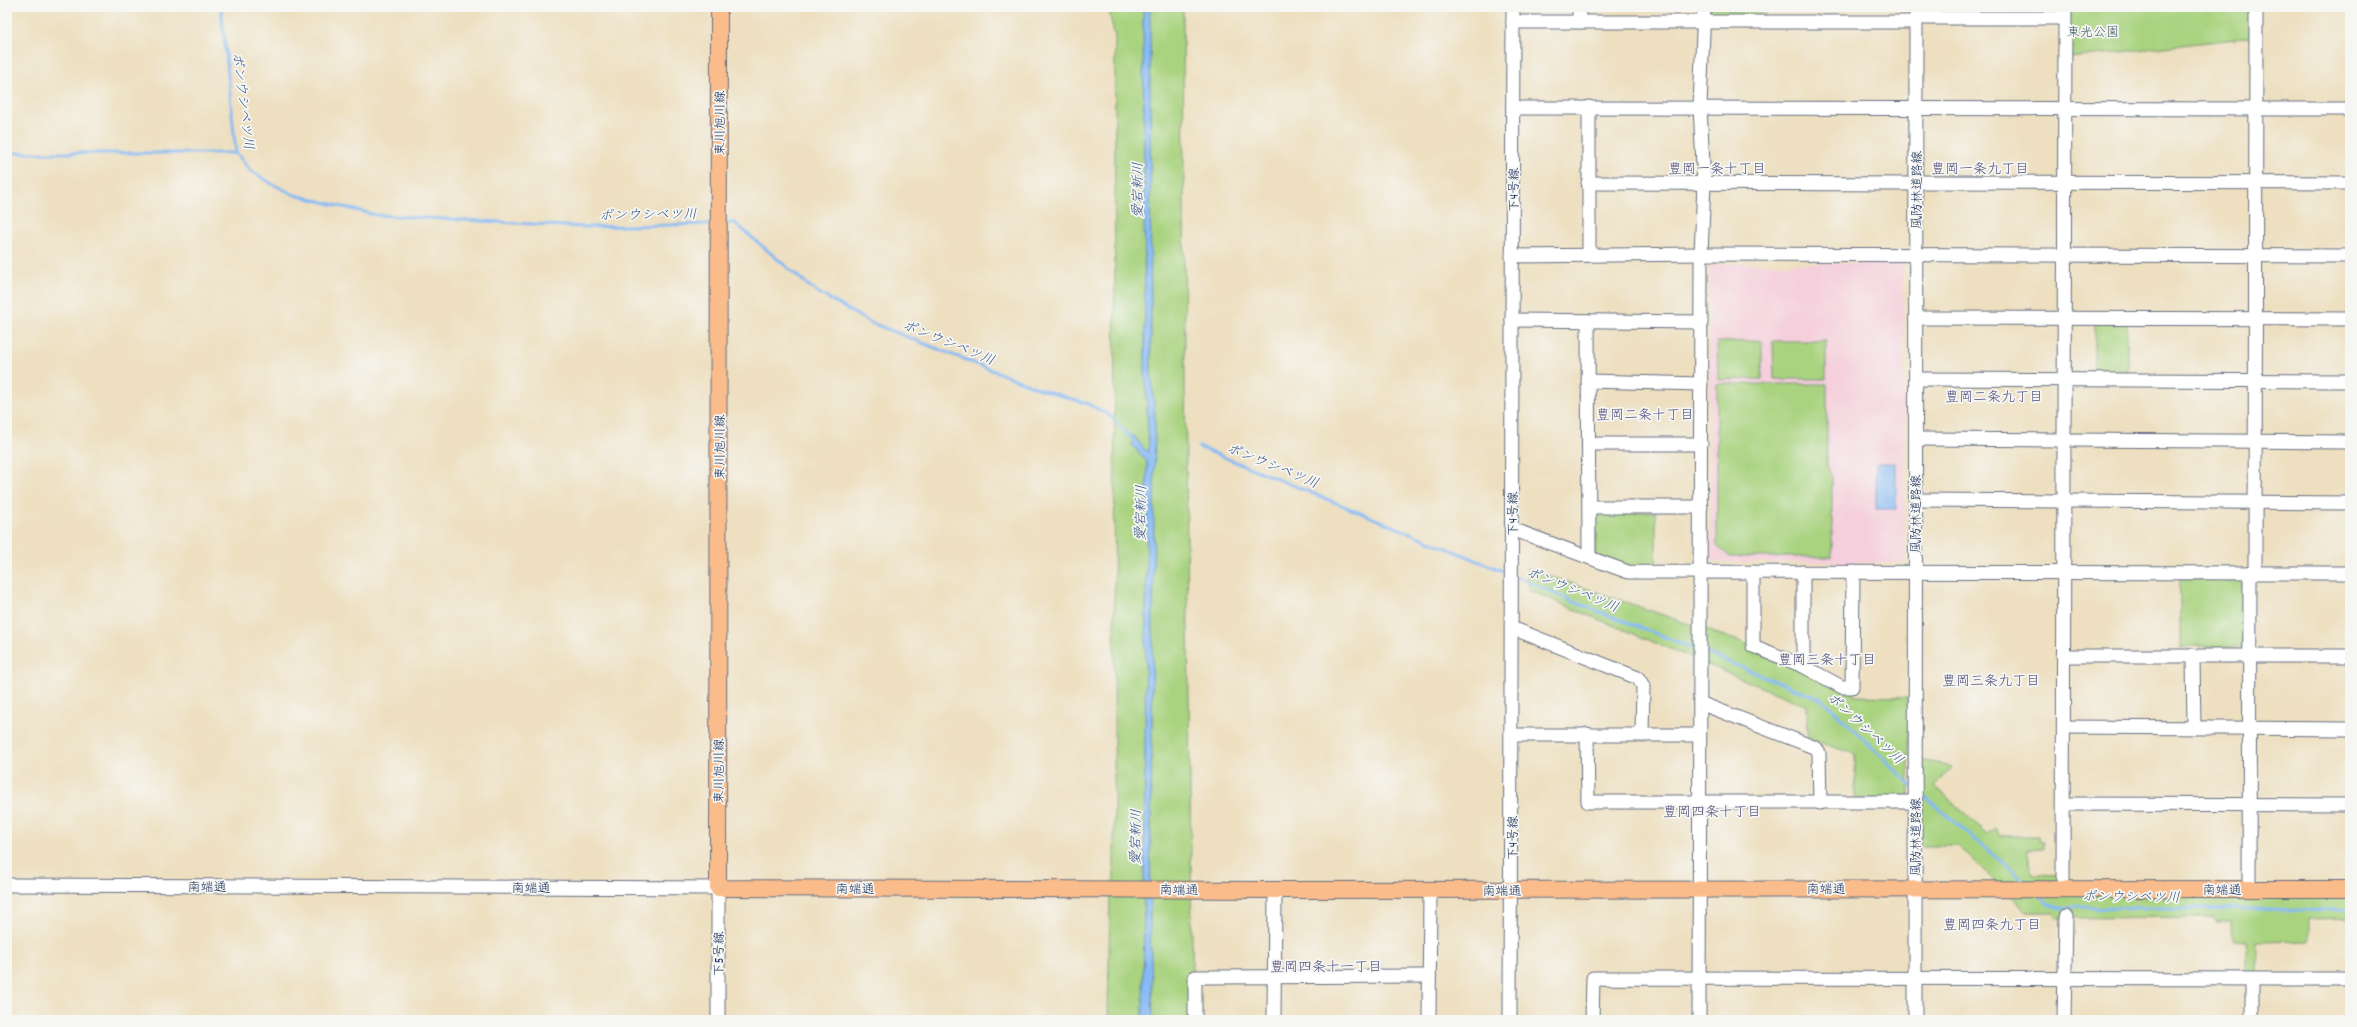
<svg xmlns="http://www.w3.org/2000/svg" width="2357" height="1027" font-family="Dekko,'Klee One',sans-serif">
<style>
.built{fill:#f5cfdb}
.green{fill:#a9d37f;stroke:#62816e}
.water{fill:#86baf4;stroke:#5074a9}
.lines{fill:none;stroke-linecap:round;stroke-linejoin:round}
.stream{stroke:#86baf4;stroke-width:3}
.minor-casing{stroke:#646d80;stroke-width:15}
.major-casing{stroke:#646d80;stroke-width:18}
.minor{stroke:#fff;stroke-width:13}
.major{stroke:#fabc8b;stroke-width:16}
.labels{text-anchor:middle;stroke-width:3.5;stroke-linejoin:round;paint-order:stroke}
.park-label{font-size:13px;fill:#3e5866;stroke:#f6f6f2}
.street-label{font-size:13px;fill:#1b2f5e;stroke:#f6f6f2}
.water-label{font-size:14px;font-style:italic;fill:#365284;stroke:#f6f6f2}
.neighbourhood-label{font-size:14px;fill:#555481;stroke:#f6f6f2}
</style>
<rect width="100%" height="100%" fill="#f6f6f2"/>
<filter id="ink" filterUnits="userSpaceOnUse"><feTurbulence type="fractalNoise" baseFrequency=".025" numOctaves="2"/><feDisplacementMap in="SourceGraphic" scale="8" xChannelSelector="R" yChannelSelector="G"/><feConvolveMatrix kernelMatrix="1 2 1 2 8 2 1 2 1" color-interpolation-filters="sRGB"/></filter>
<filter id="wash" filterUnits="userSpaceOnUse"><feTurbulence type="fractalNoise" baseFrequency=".012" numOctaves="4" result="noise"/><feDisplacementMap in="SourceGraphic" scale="16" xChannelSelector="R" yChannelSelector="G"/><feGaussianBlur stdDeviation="0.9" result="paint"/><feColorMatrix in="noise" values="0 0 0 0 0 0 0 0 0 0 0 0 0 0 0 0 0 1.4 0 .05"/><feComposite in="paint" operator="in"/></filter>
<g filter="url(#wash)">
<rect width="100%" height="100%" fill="#eddfbf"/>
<path class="built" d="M 1899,263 L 1903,267 L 1905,558 L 1900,563 L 1715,562 L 1711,558 L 1709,269 L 1716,264 Z"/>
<g class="green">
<path d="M 1108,7 L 1183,7 L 1185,382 L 1193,1020 L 1108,1020 L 1110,894 L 1114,886 L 1115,37 Z"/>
<path d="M 1710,7 L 1765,7 L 1765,17 L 1716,18 L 1710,12 Z"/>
<path d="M 2069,7 L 2252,7 L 2252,37 L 2069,58 Z"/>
<rect x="2094" y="324" width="33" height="50"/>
<path d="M 1762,341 L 1762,379 L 1718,380 L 1717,342 Z"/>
<path d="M 1773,341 L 1826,341 L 1826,379 L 1774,379 Z"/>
<path d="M 1717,384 L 1827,384 L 1827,465 L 1832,478 L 1832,557 L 1730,557 L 1717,546 Z"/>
<path d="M 1594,512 L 1656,512 L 1656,568 L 1630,569 L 1595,556 Z"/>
<path d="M 1527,568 L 1753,646 L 1852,687 L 1854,696 L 1909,697 L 1909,800 L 1855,800 L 1855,754 L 1808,739 L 1807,706 L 1528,590 Z"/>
<rect x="2180" y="579" width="64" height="68"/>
<path d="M 1919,760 L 1952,766 L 1935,786 L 1987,834 L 1995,828 L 2000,836 L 2038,836 L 2039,842 L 2043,842 L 2043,849 L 2027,850 L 2033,874 L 2059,875 L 2064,889 L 2350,889 L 2350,918 L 2309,919 L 2309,941 L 2258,942 L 2258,974 L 2247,975 L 2247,941 L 2233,940 L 2232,921 L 2217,921 L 2216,917 L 2057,918 L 2053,912 L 2027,912 L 1958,846 L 1919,846 Z"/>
</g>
<g class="water">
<path d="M 1143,7 L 1150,7 L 1151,370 L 1155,414 L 1150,921 L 1153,1020 L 1143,1020 L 1147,462 L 1132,445 L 1133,435 L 1145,450 L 1149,451 L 1145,370 Z"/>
<rect x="1876" y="463" width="20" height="46"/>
</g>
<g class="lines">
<g class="stream">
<path d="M 221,7 L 236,153 L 250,170 L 272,184 L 295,195 L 376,215 L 584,227 L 714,224"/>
<path d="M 7,153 L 236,153"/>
<path d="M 723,223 L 735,223 L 814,290 L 869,322 L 1043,390 L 1088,404 L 1109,415 L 1135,442"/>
<path d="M 1199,447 L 1508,573"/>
<path d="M 1515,576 L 1569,600 L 1696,649"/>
<path d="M 1703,652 L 1823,700 L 1911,785"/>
<path d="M 1920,793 L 2027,883"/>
<path d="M 2040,895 L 2050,904 L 2061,907 L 2350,910"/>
</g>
</g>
</g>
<g filter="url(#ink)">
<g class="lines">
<g class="minor-casing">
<g id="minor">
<path d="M 1916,18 L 2064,18"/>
<path d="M 1513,22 L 1916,22"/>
<path d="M 1579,22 L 1579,7"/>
<path d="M 1589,107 L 1589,255"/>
<path d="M 1513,108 L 2350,109"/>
<path d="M 1916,182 L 2350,183"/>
<path d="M 1588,183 L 1916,184"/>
<path d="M 1512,256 L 1701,254 L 2350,256"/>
<path d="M 1916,318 L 2350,319"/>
<path d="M 1512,320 L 1701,322"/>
<path d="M 1588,321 L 1589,557"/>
<path d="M 1916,379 L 2350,381"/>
<path d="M 1588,381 L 1701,384"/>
<path d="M 1916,439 L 2350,442"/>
<path d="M 1589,444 L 1701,444"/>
<path d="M 1915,500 L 2350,503"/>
<path d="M 1589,507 L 1701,507"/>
<path d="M 1512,529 L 1628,572 L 2350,573"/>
<path d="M 1753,572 L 1753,646 L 1803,666 L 1842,687 L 1852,687 L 1853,572"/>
<path d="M 2255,572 L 2256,7"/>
<path d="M 1512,628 L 1638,678 L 1643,686 L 1642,735"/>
<path d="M 2193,655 L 2194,728"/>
<path d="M 2063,656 L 2350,656"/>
<path d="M 1803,666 L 1803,572"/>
<path d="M 1700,703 L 1816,748 L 1819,753 L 1820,803"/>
<path d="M 2064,727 L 2350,729"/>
<path d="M 1587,734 L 1588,802 L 1915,802"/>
<path d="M 1511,735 L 1699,735"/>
<path d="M 2064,804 L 2350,805"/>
<path d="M 7,885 L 718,888 L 718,1020"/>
<path d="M 2063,889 L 2065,7"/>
<path d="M 2249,889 L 2250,572"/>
<path d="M 1195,1020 L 1195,977 L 1429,976"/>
<path d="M 1274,1020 L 1275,890"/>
<path d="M 1429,1020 L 1430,890"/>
<path d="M 1510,1020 L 1513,7"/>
<path d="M 1592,1020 L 1593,978 L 2350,979"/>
<path d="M 1699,1020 L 1701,254 L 1704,184 L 1700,107 L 1704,7"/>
<path d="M 1915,1020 L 1916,7"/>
<path d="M 2064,1020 L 2066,917"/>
<path d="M 2252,1020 L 2252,980"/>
</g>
</g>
<g class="major-casing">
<path id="major" d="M 719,7 L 718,888 L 1275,890 L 2350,889"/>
</g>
<use href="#minor" class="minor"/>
<use href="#major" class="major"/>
</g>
</g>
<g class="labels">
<g class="park-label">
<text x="2093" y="36">東光公園</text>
</g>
<g class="street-label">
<text transform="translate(719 123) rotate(-90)" y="5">東川旭川線</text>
<text transform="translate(1513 190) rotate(-90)" y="5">下4号線</text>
<text transform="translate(1916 190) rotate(-90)" y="5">風防林道路線</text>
<text transform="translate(719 447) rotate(-90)" y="5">東川旭川線</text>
<text transform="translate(1512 514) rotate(-90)" y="5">下4号線</text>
<text transform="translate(1915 514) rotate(-90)" y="5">風防林道路線</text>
<text transform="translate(718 771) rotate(-90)" y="5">東川旭川線</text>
<text transform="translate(1915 837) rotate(-90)" y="5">風防林道路線</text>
<text transform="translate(1512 838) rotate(-90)" y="5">下4号線</text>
<text x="207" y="891">南端通</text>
<text x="531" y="892">南端通</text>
<text x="855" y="893">南端通</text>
<text x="1826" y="893">南端通</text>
<text transform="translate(1179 889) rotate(1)" y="5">南端通</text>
<text x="2222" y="894">南端通</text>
<text transform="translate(1502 890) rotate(-1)" y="5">南端通</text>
<text transform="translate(718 954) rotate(-90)" y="5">下5号線</text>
</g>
<g class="water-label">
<text transform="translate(244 101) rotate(83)" y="5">ポンウシベツ川</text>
<text transform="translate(1137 190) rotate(-90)" y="5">愛宕新川</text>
<text transform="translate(648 214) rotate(-1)" y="5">ポンウシベツ川</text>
<text transform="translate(949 342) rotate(22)" y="5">ポンウシベツ川</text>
<text transform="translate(1273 465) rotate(22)" y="5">ポンウシベツ川</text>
<text transform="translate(1140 513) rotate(-89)" y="5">愛宕新川</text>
<text transform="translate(1573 589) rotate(22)" y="5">ポンウシベツ川</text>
<text transform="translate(1866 728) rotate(43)" y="5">ポンウシベツ川</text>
<text transform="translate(1135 837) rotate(-89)" y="5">愛宕新川</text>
<text transform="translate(2131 896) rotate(1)" y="5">ポンウシベツ川</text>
</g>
<g class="neighbourhood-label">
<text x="1717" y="173">豊岡一条十丁目</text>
<text x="1980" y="173">豊岡一条九丁目</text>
<text x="1994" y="401">豊岡二条九丁目</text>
<text x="1645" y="419">豊岡二条十丁目</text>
<text x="1827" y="664">豊岡三条十丁目</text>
<text x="1991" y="685">豊岡三条九丁目</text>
<text x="1712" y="816">豊岡四条十丁目</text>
<text x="1992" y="929">豊岡四条九丁目</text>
<text x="1326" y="971">豊岡四条十一丁目</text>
</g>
</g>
<rect width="2357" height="1027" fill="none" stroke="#f6f6f2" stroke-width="24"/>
</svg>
